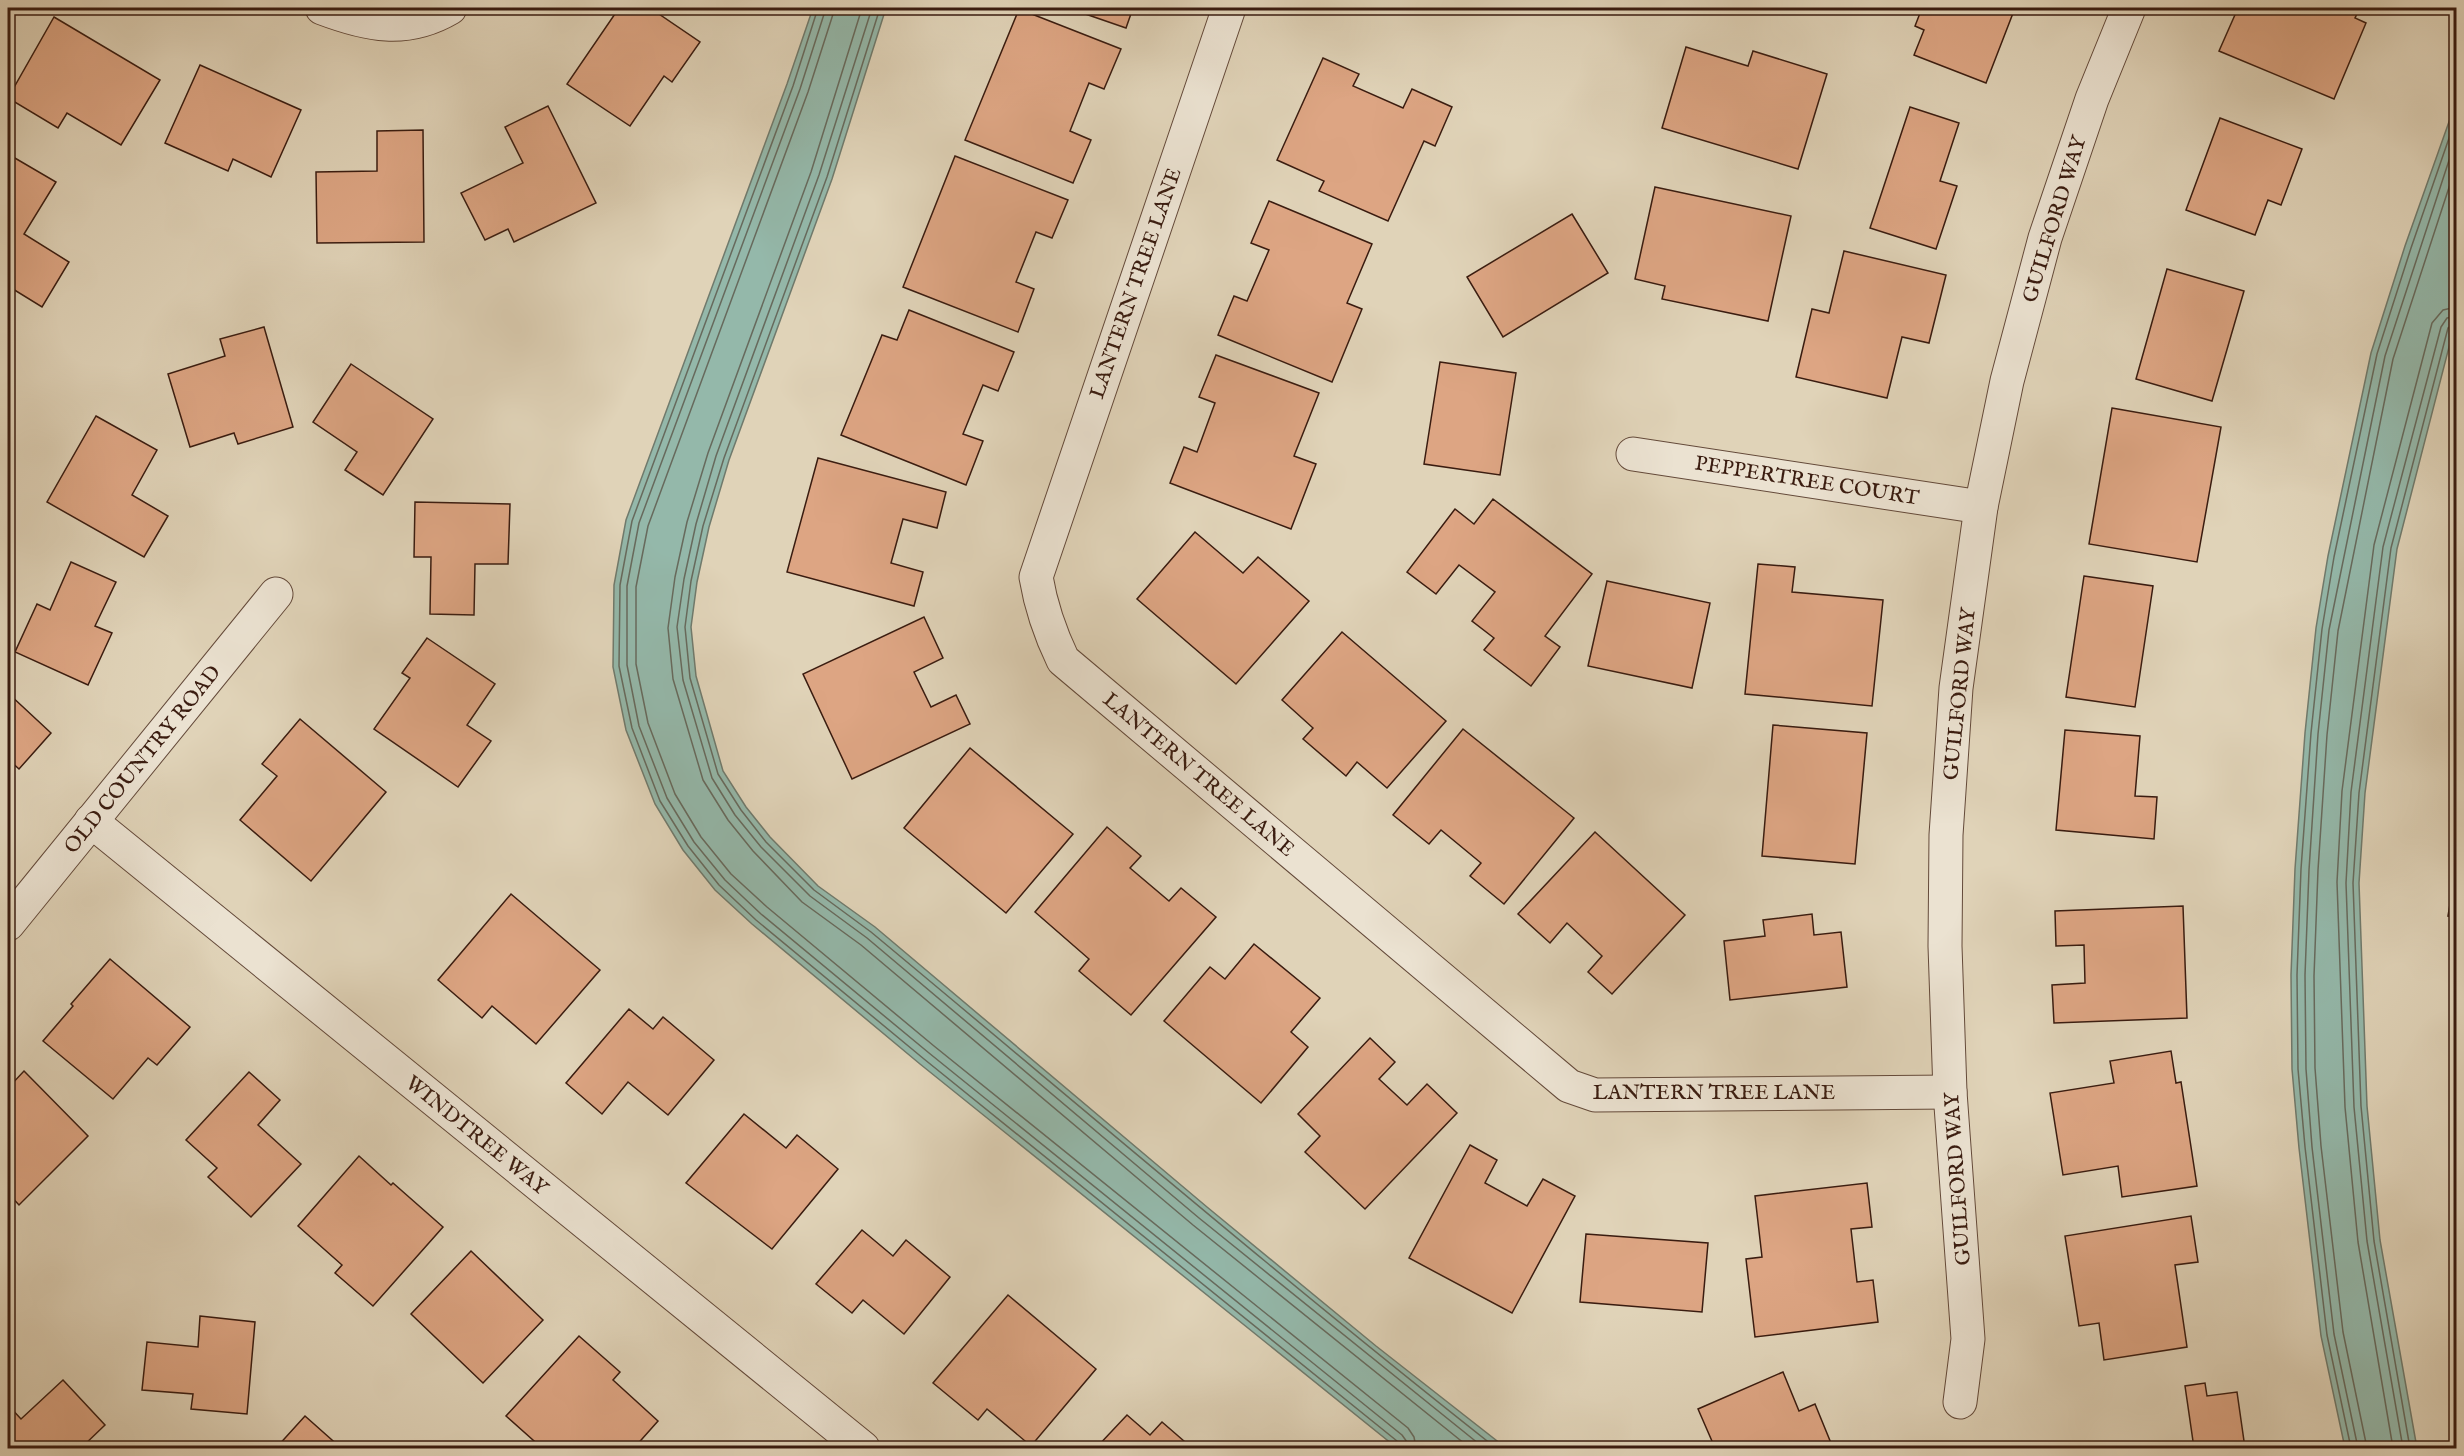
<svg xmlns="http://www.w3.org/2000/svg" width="2464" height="1456" font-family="'IM FELL English',serif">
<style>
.water{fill:#94b8aa;stroke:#707a6c;stroke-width:1.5}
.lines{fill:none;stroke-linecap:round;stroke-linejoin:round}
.shore{stroke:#676a5d;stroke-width:1.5}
.building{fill:#dda583;stroke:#3a1c10;stroke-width:1.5}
.minor-casing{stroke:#644a3a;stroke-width:35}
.minor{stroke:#ebe2d1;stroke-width:33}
.labels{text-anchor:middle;stroke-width:6;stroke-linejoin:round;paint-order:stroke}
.street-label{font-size:21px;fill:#3a1c10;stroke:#ebe2d1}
</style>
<rect width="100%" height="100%" fill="#e0d3b8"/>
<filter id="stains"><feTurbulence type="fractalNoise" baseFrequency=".00333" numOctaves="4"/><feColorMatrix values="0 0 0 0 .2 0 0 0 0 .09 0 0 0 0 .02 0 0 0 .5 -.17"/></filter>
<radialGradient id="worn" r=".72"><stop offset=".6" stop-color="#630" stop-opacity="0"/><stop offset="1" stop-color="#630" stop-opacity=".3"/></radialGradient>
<g class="water">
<path d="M 813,8 L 886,8 L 832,179 L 729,460 L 709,527 L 697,582 L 691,627 L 696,676 L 723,771 L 746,807 L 770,837 L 818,886 L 875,927 L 1207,1207 L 1376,1346 L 1506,1448 L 1397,1448 L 920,1064 L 752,924 L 715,890 L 683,850 L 655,804 L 626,730 L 613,667 L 614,585 L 626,520 L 787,84 Z"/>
<path d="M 2456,102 L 2456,320 L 2397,549 L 2365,793 L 2359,883 L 2367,1106 L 2380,1240 L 2417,1448 L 2345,1448 L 2321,1336 L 2299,1148 L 2292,1069 L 2291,975 L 2295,869 L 2305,733 L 2316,628 L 2328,556 L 2371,353 L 2405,246 Z"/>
</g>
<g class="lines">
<g class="shore">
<path d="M 818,8 L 793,86 L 632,521 L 620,585 L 619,666 L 632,728 L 660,801 L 688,846 L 719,885 L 756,920 L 924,1059 L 1397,1441 L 1400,1448"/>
<path d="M 826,8 L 800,89 L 639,523 L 627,586 L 627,665 L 639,726 L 667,798 L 694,842 L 725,880 L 761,914 L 929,1053 L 1402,1435 L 1407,1442 L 1407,1448"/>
<path d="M 835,8 L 808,92 L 648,526 L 636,587 L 636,664 L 648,723 L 675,794 L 701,837 L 731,874 L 767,907 L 934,1046 L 1408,1428 L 1414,1437 L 1416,1448"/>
<path d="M 862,8 L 811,172 L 708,453 L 687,522 L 675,577 L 668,628 L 673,679 L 703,780 L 728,820 L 753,851 L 802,902 L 861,945 L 1193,1225 L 1470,1448"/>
<path d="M 872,8 L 819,175 L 716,456 L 696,524 L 684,579 L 677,627 L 683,680 L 712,778 L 735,815 L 761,847 L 810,896 L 867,938 L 1199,1218 L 1484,1448"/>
<path d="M 880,8 L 827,177 L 724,458 L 703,526 L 691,581 L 685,627 L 690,678 L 718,774 L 741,810 L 766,842 L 814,890 L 871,932 C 1079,1105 1284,1281 1496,1448"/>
<path d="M 2351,1448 L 2327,1335 L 2305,1147 L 2298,1069 L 2297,975 L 2301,869 L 2311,733 L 2322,629 L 2334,557 L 2377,354 L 2411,248 L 2456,118"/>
<path d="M 2358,1448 L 2334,1334 L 2312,1147 L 2306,1069 L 2305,975 L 2309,870 L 2318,734 L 2329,630 L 2385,356 L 2456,139"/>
<path d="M 2367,1448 L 2343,1332 L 2321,1146 L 2315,1068 L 2314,976 L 2318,870 L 2327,735 L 2338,631 L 2393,359 L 2456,166"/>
<path d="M 2393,1448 L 2358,1242 L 2345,1107 L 2337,882 L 2342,791 L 2374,545 L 2432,323 L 2443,310 L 2456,307"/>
<path d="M 2403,1448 L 2367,1241 L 2354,1107 L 2346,883 L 2351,792 L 2383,547 L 2441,327 L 2447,318 L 2456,316"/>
<path d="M 2410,1448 L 2374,1241 L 2361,1106 L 2353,883 L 2359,793 L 2391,548 L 2448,328 L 2456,323"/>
</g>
</g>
<g class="building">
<path d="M 619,8 L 650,8 L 700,42 L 672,82 L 664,76 L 630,126 L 567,84 Z"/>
<path d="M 1068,8 L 1133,8 L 1126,28 Z"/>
<path d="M 1922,8 L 2015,8 L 1986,83 L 1914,55 L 1924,30 L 1915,26 Z"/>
<path d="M 2238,8 L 2360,8 L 2355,18 L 2366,23 L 2334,99 L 2219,51 Z"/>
<path d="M 1019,9 L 1121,49 L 1104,89 L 1089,83 L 1070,131 L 1091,140 L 1073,183 L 965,140 Z"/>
<path d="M 54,17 L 160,80 L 121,145 L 67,113 L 58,128 L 8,98 Z"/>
<path d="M 1686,47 L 1748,66 L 1753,51 L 1827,74 L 1798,169 L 1662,128 Z"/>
<path d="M 1323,58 L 1359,74 L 1353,86 L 1403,108 L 1412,89 L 1452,107 L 1435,146 L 1424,141 L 1388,221 L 1319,191 L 1324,181 L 1277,160 Z"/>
<path d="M 200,65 L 301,110 L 271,177 L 233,159 L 228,171 L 165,143 Z"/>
<path d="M 548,106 L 596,203 L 514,242 L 508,229 L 485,240 L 461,193 L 523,163 L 505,127 Z"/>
<path d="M 1910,107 L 1959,123 L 1940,181 L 1957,186 L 1936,249 L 1870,228 Z"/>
<path d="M 2220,118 L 2302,149 L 2281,205 L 2268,200 L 2255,235 L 2186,210 Z"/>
<path d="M 423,130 L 424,242 L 317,243 L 316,172 L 377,171 L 377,131 Z"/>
<path d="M 8,154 L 56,182 L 24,234 L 69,262 L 42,307 L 8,286 Z"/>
<path d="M 955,156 L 1068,200 L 1052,238 L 1036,232 L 1016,282 L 1034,289 L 1018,332 L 903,287 Z"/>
<path d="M 1655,187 L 1791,216 L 1768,321 L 1662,299 L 1665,286 L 1635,279 Z"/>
<path d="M 1269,201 L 1372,244 L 1347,303 L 1362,309 L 1332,382 L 1218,335 L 1234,296 L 1247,301 L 1269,250 L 1251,243 Z"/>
<path d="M 1572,214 L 1608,273 L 1503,337 L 1467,277 Z"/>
<path d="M 1844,251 L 1946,275 L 1929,343 L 1902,337 L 1887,398 L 1796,377 L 1812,309 L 1829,313 Z"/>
<path d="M 2167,269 L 2244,291 L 2212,401 L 2136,379 Z"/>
<path d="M 909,310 L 1014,352 L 998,391 L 983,385 L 963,434 L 983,441 L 966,485 L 841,435 L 882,335 L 897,340 Z"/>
<path d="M 264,327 L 293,427 L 238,444 L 234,433 L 190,447 L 168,374 L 225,356 L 220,339 Z"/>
<path d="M 1216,355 L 1319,393 L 1294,456 L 1316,464 L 1291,529 L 1170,483 L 1184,447 L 1197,452 L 1215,403 L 1199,397 Z"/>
<path d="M 1440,362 L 1516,373 L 1500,475 L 1424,464 Z"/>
<path d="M 351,364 L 433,419 L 383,495 L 345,470 L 357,452 L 313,422 Z"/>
<path d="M 2112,408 L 2221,427 L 2197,562 L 2089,544 Z"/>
<path d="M 96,416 L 157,450 L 132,495 L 168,516 L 144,557 L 47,502 Z"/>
<path d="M 818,458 L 946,492 L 937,528 L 903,519 L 891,563 L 923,572 L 914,606 L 787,572 Z"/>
<path d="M 1493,499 L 1592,574 L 1545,636 L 1560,647 L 1531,686 L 1484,650 L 1494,638 L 1472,621 L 1495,592 L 1459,565 L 1436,594 L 1407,572 L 1455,509 L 1474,524 Z"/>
<path d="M 415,502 L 510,504 L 508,564 L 475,564 L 474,615 L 430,614 L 431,557 L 414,557 Z"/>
<path d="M 1195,532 L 1243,573 L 1258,557 L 1309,601 L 1236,684 L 1137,599 Z"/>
<path d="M 71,562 L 116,582 L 95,626 L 112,633 L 88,685 L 15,652 L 37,604 L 50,610 Z"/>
<path d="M 1758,564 L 1795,567 L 1792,592 L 1883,600 L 1872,706 L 1745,694 Z"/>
<path d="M 2084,576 L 2153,586 L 2135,707 L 2066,697 Z"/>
<path d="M 1607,581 L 1710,603 L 1692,688 L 1588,666 Z"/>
<path d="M 924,617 L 943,658 L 914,672 L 931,707 L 956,695 L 970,724 L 852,779 L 803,674 Z"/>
<path d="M 1342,632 L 1446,721 L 1387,788 L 1357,762 L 1346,776 L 1303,739 L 1313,728 L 1282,700 Z"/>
<path d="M 427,638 L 495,684 L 467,725 L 491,741 L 458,787 L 374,729 L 410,678 L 402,673 Z"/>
<path d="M 8,693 L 51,733 L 19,769 L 8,759 Z"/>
<path d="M 300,719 L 386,792 L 311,881 L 240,820 L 277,776 L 262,764 Z"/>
<path d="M 1773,725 L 1867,733 L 1855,864 L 1762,856 Z"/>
<path d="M 1463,729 L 1574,818 L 1504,904 L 1470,876 L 1481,863 L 1441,830 L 1429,844 L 1393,815 Z"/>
<path d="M 2065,730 L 2140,736 L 2135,796 L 2157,797 L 2154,839 L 2056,830 Z"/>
<path d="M 970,748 L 1073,834 L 1006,913 L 904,828 Z"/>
<path d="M 1107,827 L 1141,856 L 1130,868 L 1169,901 L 1181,888 L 1216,917 L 1131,1015 L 1079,971 L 1089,959 L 1035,912 Z"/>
<path d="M 1595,832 L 1685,915 L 1612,994 L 1588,972 L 1602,956 L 1567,923 L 1550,943 L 1518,914 Z"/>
<path d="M 2456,868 L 2456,917 L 2448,916 Z"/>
<path d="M 511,894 L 600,970 L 536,1044 L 492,1006 L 482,1018 L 438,980 Z"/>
<path d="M 2183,906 L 2187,1018 L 2054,1023 L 2052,985 L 2085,983 L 2084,945 L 2056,946 L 2055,911 Z"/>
<path d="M 1812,914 L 1814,935 L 1841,932 L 1847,987 L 1730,1000 L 1724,941 L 1765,936 L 1763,920 Z"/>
<path d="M 1254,944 L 1320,998 L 1291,1032 L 1308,1047 L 1261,1103 L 1164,1021 L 1210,967 L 1225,979 Z"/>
<path d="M 110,959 L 190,1027 L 157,1065 L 148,1058 L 113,1099 L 43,1041 L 73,1006 L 71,1004 Z"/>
<path d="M 629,1009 L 653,1029 L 663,1017 L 714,1060 L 668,1115 L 628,1082 L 602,1114 L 566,1083 Z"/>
<path d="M 1370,1038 L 1395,1062 L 1379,1079 L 1407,1105 L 1427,1084 L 1457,1113 L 1365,1209 L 1305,1152 L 1320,1136 L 1298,1114 Z"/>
<path d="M 2171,1051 L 2176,1083 L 2181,1082 L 2197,1186 L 2122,1197 L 2118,1166 L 2063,1175 L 2050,1093 L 2114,1083 L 2110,1061 Z"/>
<path d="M 24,1071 L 88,1136 L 19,1205 L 8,1193 L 8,1088 Z"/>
<path d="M 249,1072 L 280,1100 L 258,1125 L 301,1164 L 251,1217 L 208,1177 L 217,1168 L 186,1140 Z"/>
<path d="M 744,1114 L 786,1148 L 797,1135 L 838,1169 L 772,1249 L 686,1183 Z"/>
<path d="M 1470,1145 L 1497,1160 L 1485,1183 L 1527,1206 L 1543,1179 L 1575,1196 L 1512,1313 L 1409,1258 Z"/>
<path d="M 359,1156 L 391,1185 L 393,1183 L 443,1227 L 373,1306 L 335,1273 L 342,1265 L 298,1226 Z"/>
<path d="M 1867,1183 L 1872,1227 L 1851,1229 L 1857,1282 L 1873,1280 L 1878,1322 L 1755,1337 L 1746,1259 L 1762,1257 L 1755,1196 Z"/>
<path d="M 2191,1216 L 2198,1262 L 2175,1265 L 2187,1347 L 2104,1360 L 2099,1323 L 2079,1326 L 2065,1236 Z"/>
<path d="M 862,1230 L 893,1256 L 906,1240 L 950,1277 L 904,1334 L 863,1300 L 852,1313 L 816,1284 Z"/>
<path d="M 1586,1234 L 1708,1243 L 1702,1312 L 1580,1302 Z"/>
<path d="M 471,1251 L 543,1320 L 483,1383 L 411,1314 Z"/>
<path d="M 1008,1295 L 1096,1369 L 1031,1446 L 987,1409 L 978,1420 L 933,1383 Z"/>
<path d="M 200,1316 L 255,1322 L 247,1414 L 191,1409 L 193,1394 L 142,1390 L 147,1342 L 198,1347 Z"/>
<path d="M 579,1336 L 620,1372 L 613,1380 L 658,1421 L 634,1448 L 542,1448 L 506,1416 Z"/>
<path d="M 1783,1372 L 1799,1411 L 1815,1404 L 1833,1448 L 1715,1448 L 1698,1409 Z"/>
<path d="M 63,1380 L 105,1425 L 81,1448 L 8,1448 L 8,1405 L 21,1419 Z"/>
<path d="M 2205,1383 L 2207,1396 L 2237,1392 L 2245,1448 L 2194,1448 L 2185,1386 Z"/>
<path d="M 1127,1415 L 1150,1435 L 1162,1422 L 1192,1448 L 1096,1448 Z"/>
<path d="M 305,1416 L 341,1448 L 276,1448 Z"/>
</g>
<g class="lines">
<g class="minor-casing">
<g id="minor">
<path d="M 322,8 C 367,25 406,34 450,8"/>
<path d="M 1229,8 L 1036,577 C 1041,607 1050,633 1063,660 L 1569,1086 L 1595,1095 L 1950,1092"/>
<path d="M 1633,454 L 1981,507"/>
<path d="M 91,821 L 863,1448"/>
<path d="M 8,924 L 276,594"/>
<path d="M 1960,1402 L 1968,1339 L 1950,1092 L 1945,946 L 1946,835 L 1956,688 L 1981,507 L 2007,381 L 2045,238 L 2092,99 L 2129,8"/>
</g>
</g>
<use href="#minor" class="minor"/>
</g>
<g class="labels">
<g class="street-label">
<text transform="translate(2054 219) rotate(-73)" y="7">GUILFORD WAY</text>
<text transform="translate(1135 283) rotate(-71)" y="7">LANTERN TREE LANE</text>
<text transform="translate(1807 480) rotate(9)" y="7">PEPPERTREE COURT</text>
<text transform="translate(1959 694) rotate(-84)" y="7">GUILFORD WAY</text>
<text transform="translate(142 759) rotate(-51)" y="7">OLD COUNTRY ROAD</text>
<text transform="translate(1199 774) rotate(40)" y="7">LANTERN TREE LANE</text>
<text x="1714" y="1099">LANTERN TREE LANE</text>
<text transform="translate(477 1135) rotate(39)" y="7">WINDTREE WAY</text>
<text transform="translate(1957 1179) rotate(-94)" y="7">GUILFORD WAY</text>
</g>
</g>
<rect width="2464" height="1456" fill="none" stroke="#e0d3b8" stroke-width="30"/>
<rect x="9" y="9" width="2446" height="1438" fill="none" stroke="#3a1c10" stroke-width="3"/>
<rect x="15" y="15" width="2434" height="1426" fill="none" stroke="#3a1c10" stroke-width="1.5"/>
<rect width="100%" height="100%" filter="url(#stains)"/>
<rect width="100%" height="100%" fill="url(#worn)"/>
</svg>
